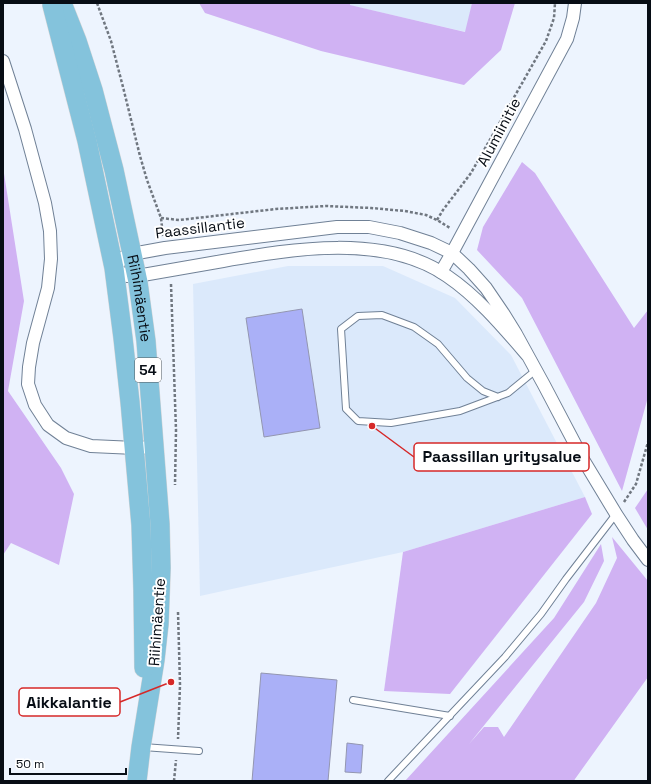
<svg xmlns="http://www.w3.org/2000/svg" width="651" height="784" font-family="'Space Grotesk',sans-serif">
<style>
.built{fill:#dbe9fb}
.green{fill:#d0b2f3}
.building{fill:#aab0f7;stroke:#9396b0}
.lines{fill:none;stroke-linecap:round;stroke-linejoin:round}
.service-casing{stroke:#708196;stroke-width:8}
.minor-casing{stroke:#708196;stroke-width:14}
.primary-casing{stroke:#d2d3d5;stroke-width:20}
.path{stroke:#707780;stroke-width:2.5;stroke-dasharray:3 2;stroke-linecap:butt}
.service{stroke:#fff;stroke-width:6}
.minor{stroke:#fff;stroke-width:12}
.primary{stroke:#84c3dc;stroke-width:19}
.labels{text-anchor:middle;stroke-width:4;stroke-linejoin:round;paint-order:stroke}
.shield{fill:#fff;stroke:#51565b;stroke-width:1}
.shield-label{font-size:14px;font-weight:bold;fill:#070d15}
.street-label{font-size:15px;fill:#070d15;stroke:#fff}
.leader{fill:none;stroke:#d62828;stroke-width:1.5}
.callout-dot{fill:#d62828;stroke:#fff;stroke-width:1.5}
.callout{fill:#fff;stroke:#d62828;stroke-width:1.5}
.callout-label{font-size:16px;text-anchor:middle;font-weight:bold;fill:#070d15}
</style>
<rect width="100%" height="100%" fill="#edf4fe"/>
<g class="built">
<path d="M 350,3 L 472,3 L 466,32 L 349,5 Z"/>
<path d="M 288,266 L 383,266 L 455,298 L 511,355 L 585,497 L 403,552 L 200,596 L 193,284 Z"/>
</g>
<g class="green">
<path d="M 199,3 L 350,3 L 350,5 L 465,32 L 472,3 L 515,3 L 501,50 L 464,85 L 321,51 L 205,13 Z"/>
<path d="M 522,162 L 535,173 L 634,328 L 648,310 L 648,397 L 622,491 L 522,298 L 477,250 L 483,227 Z"/>
<path d="M 3,167 L 24,301 L 8,391 L 61,468 L 74,494 L 59,565 L 11,543 L 3,555 Z"/>
<path d="M 648,489 L 648,530 L 635,508 Z"/>
<path d="M 585,497 L 592,514 L 450,694 L 384,691 L 403,552 Z"/>
<path d="M 612,537 L 648,581 L 648,677 L 575,779 L 574,781 L 405,781 L 554,618 L 601,544 L 604,561 L 584,602 L 469,744 L 484,727 L 498,727 L 504,737 L 596,603 L 617,558 Z"/>
</g>
<g class="building">
<path d="M 302,309 L 320,428 L 264,437 L 246,318 Z"/>
<path d="M 261,673 L 337,680 L 328,781 L 252,781 Z"/>
<path d="M 347,743 L 363,745 L 361,773 L 345,772 Z"/>
</g>
<g class="lines">
<g class="service-casing">
<g id="service">
<path d="M 498,397 L 483,391 L 467,378 L 438,344 L 414,327 L 382,315 L 358,316 L 341,329 L 346,409 L 358,421 L 391,423 L 460,411 L 508,393 L 536,370"/>
<path d="M 353,700 L 450,716"/>
<path d="M 143,747 L 199,751"/>
<path d="M 388,781 L 505,657 L 541,614 L 566,579 L 616,514"/>
</g>
</g>
<g class="minor-casing">
<g id="minor">
<path d="M 3,61 L 25,129 L 45,203 L 50,231 L 51,259 L 48,288 L 33,343 L 29,367 L 28,384 L 35,405 L 48,425 L 66,438 L 91,446 L 135,448 L 155,447"/>
<path d="M 441,272 L 452,253 L 567,39 L 573,18 L 575,3"/>
<path d="M 528,356 C 503,327 478,297 447,276 C 385,233 292,249 223,261 C 194,266 166,271 137,276 L 127,276 L 114,268 L 124,257 L 132,254 L 165,248 L 337,227 L 369,227 L 400,233 L 431,243 L 452,253 L 469,269 L 486,288 L 503,313 L 516,334 L 544,385 L 584,461 L 616,514 L 633,540 L 648,560"/>
</g>
</g>
<g class="primary-casing">
<g id="primary">
<path id="s1" d="M 62,3 L 77,41 L 93,90 L 114,170 L 138,282 L 146,341 L 160,524 L 161,568 L 160,597 L 159,624 L 155,660 L 141,747 L 137,781"/>
<path d="M 52,5 L 87,141 L 114,268 L 123,338 L 130,402 L 141,525 L 143,591 L 144,668"/>
</g>
</g>
<g class="path">
<path d="M 97,3 L 111,41 L 123,87 L 140,156 L 147,180 L 161,218 L 163,236"/>
<path d="M 161,218 L 179,220 L 276,209 L 326,206 L 371,208 L 405,211 L 426,215 L 437,220 L 450,228"/>
<path d="M 437,220 L 443,210 L 471,173 L 546,41 L 554,18 L 555,3"/>
<path d="M 171,284 L 176,430 L 175,485"/>
<path d="M 624,502 L 636,484 L 648,442"/>
<path d="M 178,612 L 180,685 L 178,739"/>
<path d="M 174,781 L 176,760"/>
</g>
<use href="#service" class="service"/>
<use href="#minor" class="minor"/>
<use href="#primary" class="primary"/>
</g>
<g class="labels">
<rect class="shield" x="135" y="358" width="26" height="24" rx="3"/>
<g class="shield-label">
<text x="148" y="375">54</text>
</g>
<g class="street-label">
<text transform="translate(499 132) rotate(-62)" y="5">Alumiinitie</text>
<text transform="translate(200 228) rotate(-7)" y="5">Paassillantie</text>
<text dy="5" stroke="none"><textPath href="#s1" startOffset="306">Riihimäentie</textPath></text>
<text transform="translate(157 622) rotate(-86)" y="5">Riihimäentie</text>
</g>
</g>
<path class="leader" d="M372 426L414 457M171 682L120 702"/>
<g class="callout-dot">
<circle cx="372" cy="426" r="4"/>
<circle cx="171" cy="682" r="4"/>
</g>
<g class="callout">
<rect x="414" y="443" width="175" height="28" rx="4"/>
<rect x="19" y="688" width="101" height="28" rx="4"/>
</g>
<g class="callout-label">
<text x="502" y="462">Paassillan yritysalue</text>
<text x="69" y="708">Aikkalantie</text>
</g>
<rect width="651" height="784" fill="none" stroke="#070d15" stroke-width="8"/>
<path d="M10 768v6h116v-6" fill="none" stroke="#070d15" stroke-width="2"/>
<text x="16" y="768" font-size="12" fill="#070d15" stroke="#ffffff" stroke-width="3" paint-order="stroke">50 m</text>
</svg>
